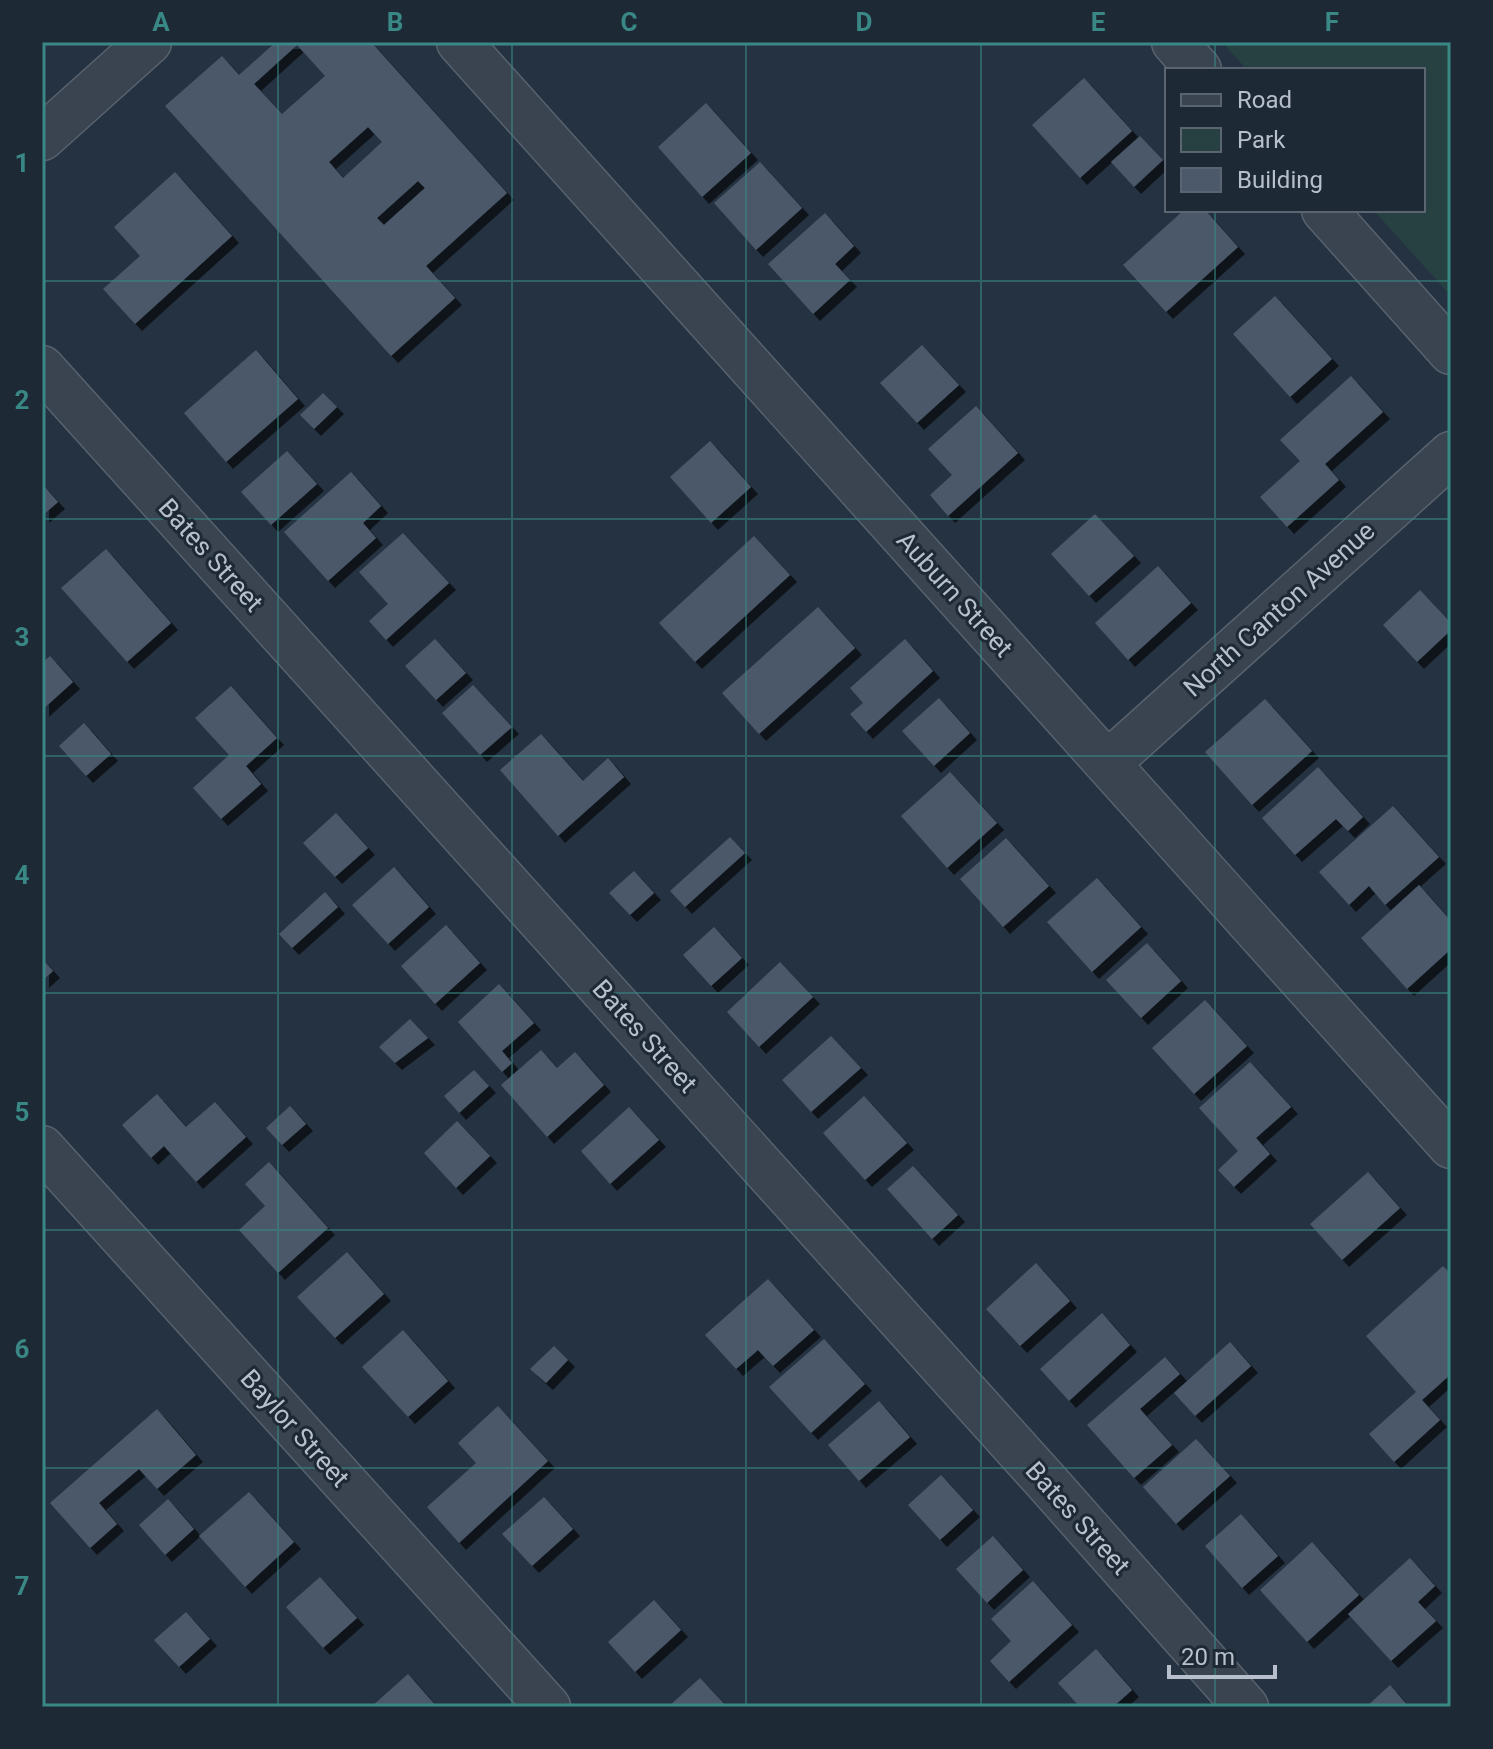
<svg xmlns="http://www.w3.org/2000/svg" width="1493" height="1749" font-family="Roboto,sans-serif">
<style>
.green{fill:#274042}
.building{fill:#4b596a;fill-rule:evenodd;filter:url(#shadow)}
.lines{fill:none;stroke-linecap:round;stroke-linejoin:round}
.minor-casing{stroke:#57626e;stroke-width:47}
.minor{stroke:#394450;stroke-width:44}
.grid{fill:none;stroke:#398885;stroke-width:2;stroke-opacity:0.55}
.labels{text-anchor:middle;stroke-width:6;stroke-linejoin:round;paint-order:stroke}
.street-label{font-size:26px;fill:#b6bfcb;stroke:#1e2936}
.neatline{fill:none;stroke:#398885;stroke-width:3}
.grid-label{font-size:26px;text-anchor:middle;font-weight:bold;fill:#398885}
</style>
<defs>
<filter id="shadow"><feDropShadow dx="7" dy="7" stdDeviation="0" flood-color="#0009"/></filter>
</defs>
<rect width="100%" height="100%" fill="#253241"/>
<path class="green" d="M 1222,42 L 1451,42 L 1451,296 L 1373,210 L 1423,210 L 1423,70 L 1247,70 Z"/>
<g class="building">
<path d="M 276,42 L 371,42 L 507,193 L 426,266 L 455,298 L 391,356 L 165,106 L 222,56 L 239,75 ZM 297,45 L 325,76 L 282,114 L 254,84 ZM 368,127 L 382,142 L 343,178 L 329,162 ZM 418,181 L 425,188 L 384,225 L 377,218 Z"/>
<path d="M 1084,78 L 1132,131 L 1080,178 L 1032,125 Z"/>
<path d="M 706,103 L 751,153 L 702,197 L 658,147 Z"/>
<path d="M 1140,136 L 1163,160 L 1134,187 L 1111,162 Z"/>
<path d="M 760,162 L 802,208 L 756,250 L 714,203 Z"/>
<path d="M 175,172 L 232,236 L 135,324 L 103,289 L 140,256 L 114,227 Z"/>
<path d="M 1184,210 L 1205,210 L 1238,247 L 1166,312 L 1123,265 Z"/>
<path d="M 825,213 L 854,246 L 835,264 L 850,280 L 813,314 L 768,264 Z"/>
<path d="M 1275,296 L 1332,359 L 1290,397 L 1233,334 Z"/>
<path d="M 922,345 L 959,385 L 917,423 L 880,383 Z"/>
<path d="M 256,350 L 298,399 L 226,462 L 184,413 Z"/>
<path d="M 1351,376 L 1383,412 L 1325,464 L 1339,480 L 1287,527 L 1260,497 L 1300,461 L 1280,440 Z"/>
<path d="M 323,393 L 337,407 L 314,429 L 300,415 Z"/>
<path d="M 976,406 L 1018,453 L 948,516 L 930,495 L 952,475 L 928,449 Z"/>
<path d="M 710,441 L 751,487 L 711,523 L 670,477 Z"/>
<path d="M 287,451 L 317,484 L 271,525 L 241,492 Z"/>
<path d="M 351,472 L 381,506 L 363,523 L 376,538 L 328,581 L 284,532 Z"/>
<path d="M 42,484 L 58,502 L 42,516 Z"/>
<path d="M 1095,514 L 1134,556 L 1089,596 L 1051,554 Z"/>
<path d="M 403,533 L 449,583 L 386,640 L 369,621 L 388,604 L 359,572 Z"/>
<path d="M 754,536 L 790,575 L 695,662 L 659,623 Z"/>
<path d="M 106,549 L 171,623 L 127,662 L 61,588 Z"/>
<path d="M 1158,566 L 1191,603 L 1128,660 L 1095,623 Z"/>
<path d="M 1420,590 L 1451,623 L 1451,630 L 1417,662 L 1383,625 Z"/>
<path d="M 818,607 L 855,648 L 759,734 L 722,693 Z"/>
<path d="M 435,639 L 466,673 L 436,700 L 405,666 Z"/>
<path d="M 905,639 L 933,671 L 866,732 L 850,714 L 863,703 L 850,688 Z"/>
<path d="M 50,656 L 73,682 L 42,710 L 42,663 Z"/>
<path d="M 473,685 L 512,727 L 480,755 L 442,713 Z"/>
<path d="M 231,686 L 277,738 L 246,766 L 261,784 L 221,819 L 193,788 L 229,755 L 195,718 Z"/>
<path d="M 939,698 L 970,733 L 934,766 L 902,731 Z"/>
<path d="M 1265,699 L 1312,751 L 1252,805 L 1205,752 Z"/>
<path d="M 84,723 L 111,754 L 86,776 L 59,746 Z"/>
<path d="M 541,734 L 583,781 L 608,758 L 624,777 L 558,836 L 500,770 Z"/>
<path d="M 1318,767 L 1363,817 L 1348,831 L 1336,819 L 1295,855 L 1262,818 Z"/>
<path d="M 950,772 L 997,823 L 947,868 L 901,816 Z"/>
<path d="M 1393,806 L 1439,857 L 1385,905 L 1369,886 L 1349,905 L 1319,872 Z"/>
<path d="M 336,813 L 368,848 L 335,877 L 303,843 Z"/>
<path d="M 730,837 L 745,853 L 685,907 L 670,891 Z"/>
<path d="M 1006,838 L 1049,886 L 1003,927 L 960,879 Z"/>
<path d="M 394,867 L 429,907 L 388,944 L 352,905 Z"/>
<path d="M 634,871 L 654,893 L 630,915 L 609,893 Z"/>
<path d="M 1097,878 L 1141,927 L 1092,972 L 1047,922 Z"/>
<path d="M 1419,885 L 1451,921 L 1451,949 L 1407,989 L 1361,938 Z"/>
<path d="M 325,892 L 338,907 L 292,948 L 279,934 Z"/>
<path d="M 446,925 L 480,963 L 435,1004 L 401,966 Z"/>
<path d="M 714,927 L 742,958 L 711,986 L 683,955 Z"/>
<path d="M 1147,943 L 1181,981 L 1141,1018 L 1106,980 Z"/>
<path d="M 42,959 L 53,971 L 42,981 Z"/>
<path d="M 780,962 L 813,997 L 759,1047 L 727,1012 Z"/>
<path d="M 499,984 L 534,1023 L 502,1051 L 512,1063 L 502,1072 L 458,1022 Z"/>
<path d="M 1205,1000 L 1247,1046 L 1194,1094 L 1152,1048 Z"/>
<path d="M 410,1019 L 428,1038 L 395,1063 L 379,1047 Z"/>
<path d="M 831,1036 L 861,1068 L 811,1112 L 782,1080 Z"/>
<path d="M 541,1050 L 557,1068 L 575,1052 L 604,1085 L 547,1137 L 501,1085 Z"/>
<path d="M 1250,1062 L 1291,1107 L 1256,1138 L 1270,1154 L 1234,1187 L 1218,1170 L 1238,1151 L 1199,1108 Z"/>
<path d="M 474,1070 L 489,1086 L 459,1113 L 444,1096 Z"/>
<path d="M 157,1094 L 186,1127 L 215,1102 L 246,1137 L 196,1182 L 164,1146 L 151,1158 L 122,1125 Z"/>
<path d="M 864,1096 L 907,1143 L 865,1180 L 823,1133 Z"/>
<path d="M 290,1106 L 306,1124 L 282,1145 L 266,1128 Z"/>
<path d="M 629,1107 L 659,1140 L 610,1184 L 581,1151 Z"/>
<path d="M 457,1121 L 490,1156 L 456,1188 L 424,1153 Z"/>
<path d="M 269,1162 L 328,1228 L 278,1273 L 239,1230 L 265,1206 L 245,1184 Z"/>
<path d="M 913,1166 L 958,1215 L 932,1239 L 887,1189 Z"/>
<path d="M 1368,1172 L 1400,1208 L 1342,1260 L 1310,1224 Z"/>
<path d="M 347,1252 L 384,1294 L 335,1338 L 297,1297 Z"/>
<path d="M 1036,1263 L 1070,1301 L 1020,1346 L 986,1309 Z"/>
<path d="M 1443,1266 L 1451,1274 L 1451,1374 L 1422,1400 L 1440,1420 L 1394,1462 L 1369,1434 L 1416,1392 L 1366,1336 Z"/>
<path d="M 768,1279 L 814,1330 L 773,1366 L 758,1350 L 736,1369 L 705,1335 Z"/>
<path d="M 1102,1313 L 1130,1345 L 1069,1401 L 1040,1369 Z"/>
<path d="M 403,1330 L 448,1381 L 408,1417 L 362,1367 Z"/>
<path d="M 824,1339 L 865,1384 L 811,1433 L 769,1387 Z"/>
<path d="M 1230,1342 L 1251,1366 L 1195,1416 L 1174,1393 Z"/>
<path d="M 554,1346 L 568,1360 L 546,1383 L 530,1369 Z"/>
<path d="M 1165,1357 L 1180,1374 L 1140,1409 L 1172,1445 L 1134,1478 L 1087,1425 Z"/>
<path d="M 879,1401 L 910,1437 L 859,1481 L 828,1445 Z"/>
<path d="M 498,1406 L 548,1461 L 459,1543 L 427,1507 L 476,1463 L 458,1443 Z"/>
<path d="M 157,1409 L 196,1455 L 157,1489 L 139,1469 L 99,1503 L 117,1524 L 90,1548 L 50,1503 Z"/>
<path d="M 1196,1439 L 1230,1476 L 1176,1524 L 1143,1487 Z"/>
<path d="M 941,1475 L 973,1510 L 940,1540 L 908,1505 Z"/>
<path d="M 249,1492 L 294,1542 L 245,1587 L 199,1536 Z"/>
<path d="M 544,1497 L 573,1529 L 532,1566 L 502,1534 Z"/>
<path d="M 168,1499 L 194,1529 L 165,1555 L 139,1525 Z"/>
<path d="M 1241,1514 L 1278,1556 L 1242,1588 L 1205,1546 Z"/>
<path d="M 993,1536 L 1023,1570 L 987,1603 L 956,1569 Z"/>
<path d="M 1312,1542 L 1359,1595 L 1307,1642 L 1260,1590 Z"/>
<path d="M 1410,1558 L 1435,1586 L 1418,1602 L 1436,1621 L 1391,1661 L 1348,1614 Z"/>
<path d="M 320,1577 L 357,1618 L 323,1648 L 286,1607 Z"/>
<path d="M 1033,1581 L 1072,1625 L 1009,1682 L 990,1661 L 1011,1641 L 991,1619 Z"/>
<path d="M 654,1600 L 681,1630 L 635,1672 L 608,1642 Z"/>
<path d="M 186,1612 L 210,1639 L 179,1667 L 154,1640 Z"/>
<path d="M 1096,1649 L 1132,1690 L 1113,1707 L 1080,1707 L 1058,1683 Z"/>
<path d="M 408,1674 L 437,1707 L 371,1707 Z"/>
<path d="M 700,1678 L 727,1707 L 668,1707 Z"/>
<path d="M 1390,1685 L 1409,1707 L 1366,1707 Z"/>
</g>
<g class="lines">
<g class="minor-casing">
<g id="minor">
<path d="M 459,42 L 1451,1146"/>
<path d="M 1174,42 L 1199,70"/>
<path d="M 42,138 L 149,42"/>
<path d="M 1324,210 L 1451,352"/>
<path d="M 42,368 L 1045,1480 L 1246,1707"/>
<path d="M 1108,763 L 1451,454"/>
<path d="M 42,1148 L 548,1707"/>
</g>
</g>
<use href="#minor" class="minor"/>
</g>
<path class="grid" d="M 278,42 L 278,1707M 512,42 L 512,1707M 746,42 L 746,1707M 981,42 L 981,1707M 1215,42 L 1215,70M 1215,210 L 1215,1707M 42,281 L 1451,281M 42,519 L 1451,519M 42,756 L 1451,756M 42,993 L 1451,993M 42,1230 L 1451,1230M 42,1468 L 1451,1468"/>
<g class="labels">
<g class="street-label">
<text transform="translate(211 555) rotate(48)" y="9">Bates Street</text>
<text transform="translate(955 594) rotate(48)" y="9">Auburn Street</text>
<text transform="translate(1279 609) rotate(-42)" y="9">North Canton Avenue</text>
<text transform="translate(645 1036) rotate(48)" y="9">Bates Street</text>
<text transform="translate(295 1428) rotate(48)" y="9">Baylor Street</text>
<text transform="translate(1078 1518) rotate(48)" y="9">Bates Street</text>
</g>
</g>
<rect width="1493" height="1749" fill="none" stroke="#1e2936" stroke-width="88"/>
<rect x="1165" y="68" width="260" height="144" fill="#1e2936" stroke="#5b6572" stroke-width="2"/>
<rect x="1181" y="94" width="40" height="12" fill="#394450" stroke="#5b6572" stroke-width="2"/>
<text x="1237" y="108" font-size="24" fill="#b6bfcb">Road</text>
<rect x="1181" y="128" width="40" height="24" fill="#274042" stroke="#5b6572" stroke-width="2"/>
<text x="1237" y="148" font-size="24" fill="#b6bfcb">Park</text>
<rect x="1181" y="168" width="40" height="24" fill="#4b596a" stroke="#5b6572" stroke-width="2"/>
<text x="1237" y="188" font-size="24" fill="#b6bfcb">Building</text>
<path d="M1169 1665v12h106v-12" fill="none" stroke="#b6bfcb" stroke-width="4"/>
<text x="1181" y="1665" font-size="24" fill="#b6bfcb" stroke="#1e2936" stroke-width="6" paint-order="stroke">20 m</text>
<rect x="44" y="44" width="1405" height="1661" class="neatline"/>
<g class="grid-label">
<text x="161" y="31">A</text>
<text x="395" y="31">B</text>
<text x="629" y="31">C</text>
<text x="864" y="31">D</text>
<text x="1098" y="31">E</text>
<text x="1332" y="31">F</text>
<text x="22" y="172">1</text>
<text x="22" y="409">2</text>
<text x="22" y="646">3</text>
<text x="22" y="884">4</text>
<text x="22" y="1121">5</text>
<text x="22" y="1358">6</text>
<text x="22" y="1595">7</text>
</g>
</svg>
